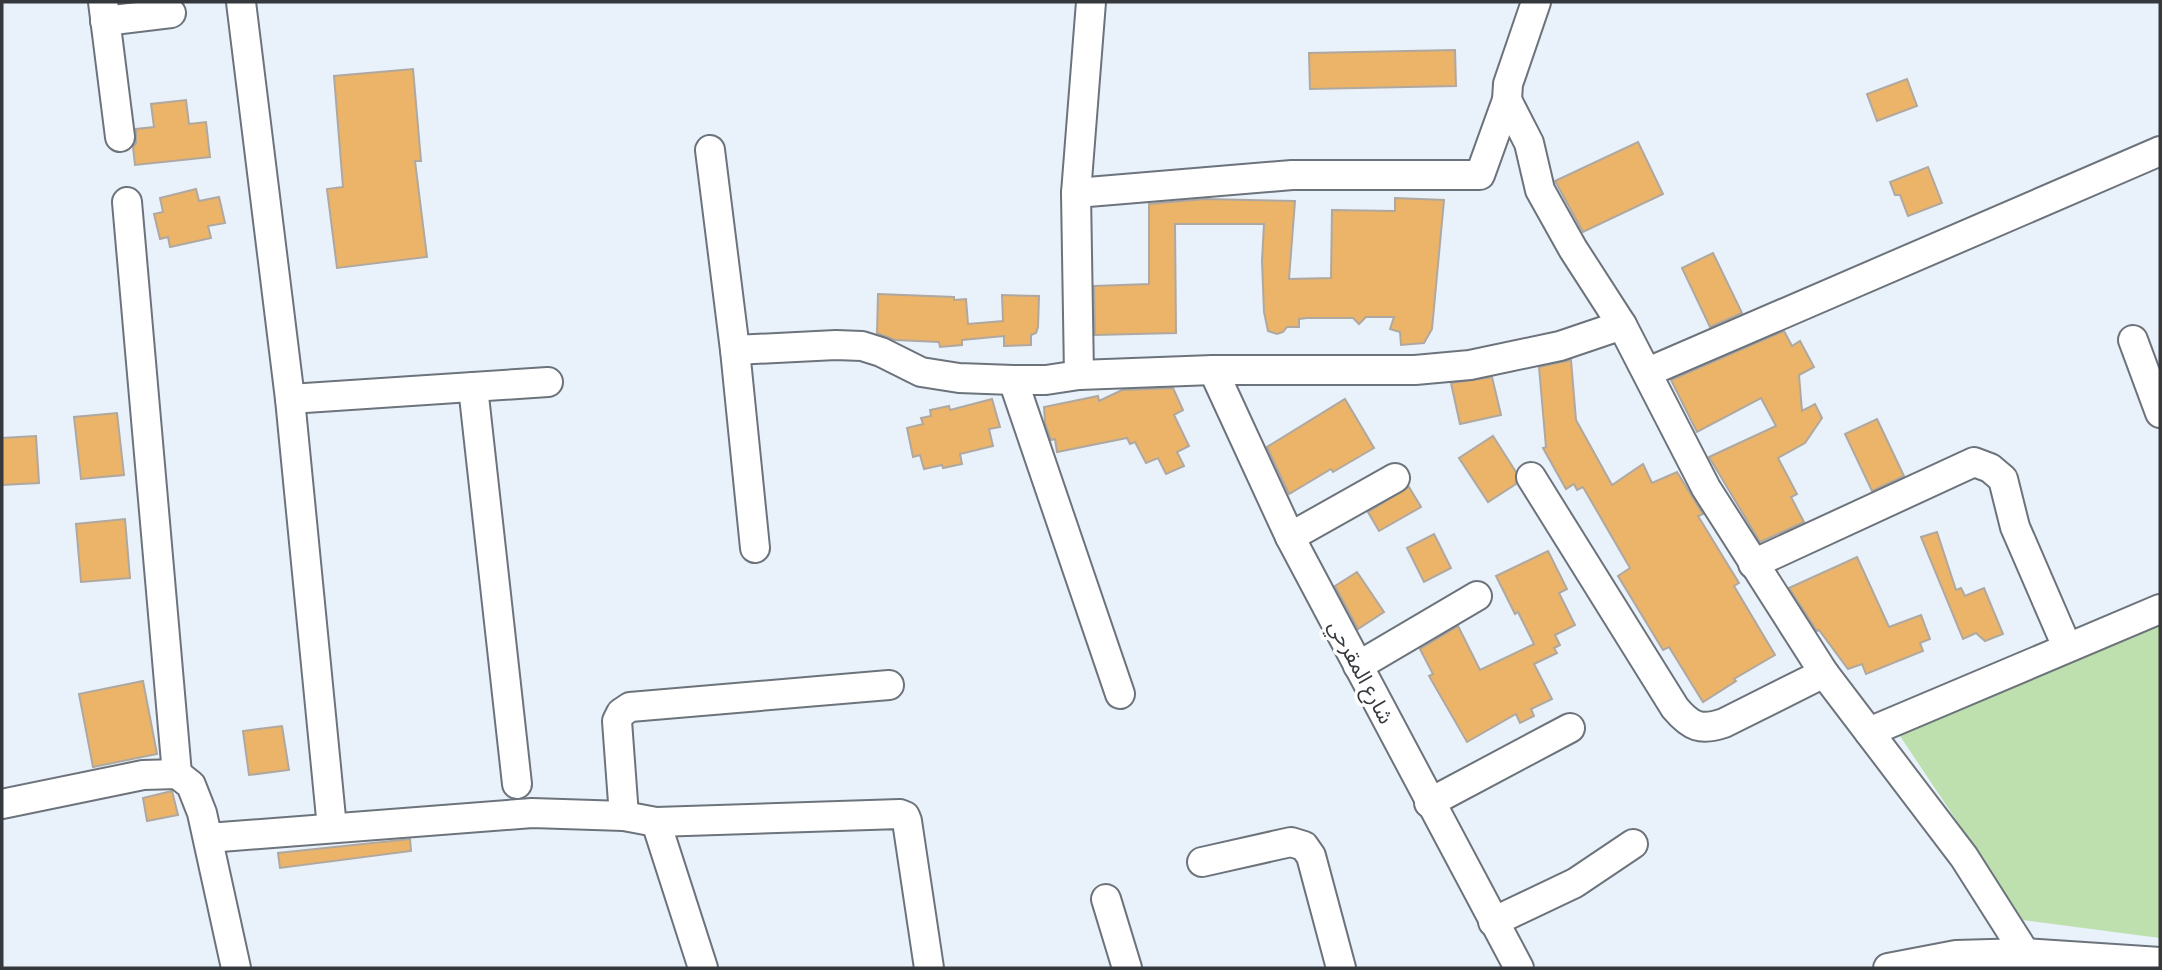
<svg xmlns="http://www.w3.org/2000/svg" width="2162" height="970" font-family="'Roboto Condensed','Noto Sans Arabic',sans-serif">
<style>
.green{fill:#bde0ae}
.building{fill:#ecb469;stroke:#afa8a0;stroke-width:2}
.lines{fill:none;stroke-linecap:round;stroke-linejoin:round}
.minor-casing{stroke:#6c737b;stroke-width:32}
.minor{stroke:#fff;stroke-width:28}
.labels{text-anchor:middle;stroke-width:7;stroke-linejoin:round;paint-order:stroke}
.street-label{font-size:21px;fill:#35383c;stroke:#fff}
</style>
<rect width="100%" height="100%" fill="#e9f1fa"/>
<path class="green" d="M 2160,616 L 2160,938 L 2023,920 L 1894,727 Z"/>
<g class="building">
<path d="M 1455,50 L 1456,86 L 1310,89 L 1309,53 Z"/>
<path d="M 413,69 L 421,161 L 415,161 L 427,257 L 337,268 L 327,189 L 343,187 L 334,76 Z"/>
<path d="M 1907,79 L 1917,106 L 1877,121 L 1867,94 Z"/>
<path d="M 186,100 L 189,124 L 206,122 L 210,157 L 135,165 L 133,147 L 136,143 L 136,129 L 154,127 L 151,104 Z"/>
<path d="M 1638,142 L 1663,194 L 1583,232 L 1555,181 Z"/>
<path d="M 1928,167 L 1942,203 L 1908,216 L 1900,195 L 1895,195 L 1890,182 Z"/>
<path d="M 196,189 L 199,201 L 219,197 L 225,223 L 208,226 L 211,238 L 170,247 L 168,237 L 160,239 L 154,214 L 163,212 L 160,198 Z"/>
<path d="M 1395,198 L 1444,200 L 1432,329 L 1424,343 L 1401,345 L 1400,332 L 1390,329 L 1394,317 L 1366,317 L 1359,324 L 1353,318 L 1307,318 L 1299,319 L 1299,327 L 1287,327 L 1283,332 L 1277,334 L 1268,331 L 1264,312 L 1262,261 L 1264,224 L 1175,224 L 1176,333 L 1095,335 L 1094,286 L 1149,284 L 1149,204 L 1205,199 L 1295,201 L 1289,279 L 1331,278 L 1332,210 L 1395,211 Z"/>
<path d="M 1713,253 L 1742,313 L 1710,327 L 1682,268 Z"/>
<path d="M 878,294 L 954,297 L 954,300 L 966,299 L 968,324 L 1003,321 L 1002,295 L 1039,296 L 1038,327 L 1036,333 L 1031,335 L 1031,345 L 1004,346 L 1004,336 L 962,340 L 962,345 L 940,347 L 939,342 L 895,340 L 877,333 Z"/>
<path d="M 1784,331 L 1792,346 L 1800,341 L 1814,367 L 1799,375 L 1802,411 L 1815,404 L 1822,418 L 1805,443 L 1778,458 L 1797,494 L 1791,497 L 1804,522 L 1760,542 L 1709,457 L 1776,426 L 1761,398 L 1697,432 L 1671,380 Z"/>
<path d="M 1571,360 L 1576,420 L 1612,485 L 1643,464 L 1652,483 L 1677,472 L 1703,514 L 1698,516 L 1739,583 L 1734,586 L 1775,655 L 1734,679 L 1736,681 L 1703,702 L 1669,647 L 1663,650 L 1618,576 L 1630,568 L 1583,487 L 1577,490 L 1574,484 L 1566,489 L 1543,448 L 1546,447 L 1539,367 Z"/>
<path d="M 1492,377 L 1501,415 L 1460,424 L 1451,383 Z"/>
<path d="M 1173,388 L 1183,410 L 1174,415 L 1189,446 L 1177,452 L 1184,466 L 1166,474 L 1158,458 L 1146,463 L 1135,442 L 1130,444 L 1127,438 L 1057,452 L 1055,439 L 1051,440 L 1045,423 L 1044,407 L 1098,396 L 1099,401 L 1122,390 Z"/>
<path d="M 992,399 L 1000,427 L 989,429 L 993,446 L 960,454 L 962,464 L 943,468 L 942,465 L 924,469 L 920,455 L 913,457 L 907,428 L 923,424 L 921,418 L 931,416 L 930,410 L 949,406 L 950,410 Z"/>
<path d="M 1345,399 L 1374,448 L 1333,472 L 1331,469 L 1289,494 L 1267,447 Z"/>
<path d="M 117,413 L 124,475 L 81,479 L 74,417 Z"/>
<path d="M 1877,419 L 1904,476 L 1872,491 L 1845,434 Z"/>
<path d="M 36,436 L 39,483 L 2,485 L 2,438 Z"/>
<path d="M 1493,436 L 1516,472 L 1516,484 L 1488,502 L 1459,458 Z"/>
<path d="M 1409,487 L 1421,507 L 1379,531 L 1368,512 Z"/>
<path d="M 125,519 L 130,578 L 81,582 L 76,524 Z"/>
<path d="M 1937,532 L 1956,590 L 1961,588 L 1965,596 L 1984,588 L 2003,634 L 1985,641 L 1976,633 L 1963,639 L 1921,537 Z"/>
<path d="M 1434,534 L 1451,568 L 1424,582 L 1407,548 Z"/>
<path d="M 1548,551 L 1567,589 L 1559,593 L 1575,625 L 1555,635 L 1560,645 L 1554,648 L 1557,653 L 1534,664 L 1552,699 L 1531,709 L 1534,716 L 1520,723 L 1516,714 L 1467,742 L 1429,676 L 1433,674 L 1420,649 L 1458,626 L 1480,670 L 1534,644 L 1518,612 L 1515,614 L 1496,576 Z"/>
<path d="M 1857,557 L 1889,627 L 1921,615 L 1930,639 L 1920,643 L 1923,651 L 1866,674 L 1862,664 L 1848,669 L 1819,630 L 1817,631 L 1789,588 Z"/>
<path d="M 1357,572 L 1384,612 L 1358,629 L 1335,586 Z"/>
<path d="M 143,681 L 157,754 L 93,767 L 79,694 Z"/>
<path d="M 282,726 L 289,770 L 249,775 L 243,731 Z"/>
<path d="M 172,791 L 178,815 L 147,821 L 143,798 Z"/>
<path d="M 410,839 L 411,851 L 280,868 L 278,853 Z"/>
</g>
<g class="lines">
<g class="minor-casing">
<g id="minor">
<path d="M 103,2 L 120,137"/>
<path d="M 241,2 L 290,399 L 332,828"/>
<path d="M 105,21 L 171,13"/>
<path d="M 1507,100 L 1529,143 L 1540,190 L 1573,249 L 1622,325 L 1706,488 L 1824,673 L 1964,857 L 2025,953"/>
<path d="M 710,150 L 735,350 L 836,345 L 862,346 L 881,352 L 921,372 L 959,378 L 1013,380 L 1046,380 L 1079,375 L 1213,370 L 1415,370 L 1470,365 L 1560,346 L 1622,325"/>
<path d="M 1076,193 L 1292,175 L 1480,175 L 1507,100 L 1508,84 L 1536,2"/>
<path d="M 127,202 L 177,774"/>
<path d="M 2133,340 L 2160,413"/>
<path d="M 735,350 L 755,548"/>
<path d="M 1213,370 L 1290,537 L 1519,968"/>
<path d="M 1648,372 L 2160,151"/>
<path d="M 1079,375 L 1076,193 L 1091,2"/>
<path d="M 1013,380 L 1120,694"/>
<path d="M 473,387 L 517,784"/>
<path d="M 290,399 L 548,382"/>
<path d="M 1531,477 L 1675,708 C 1691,727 1701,731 1724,723 L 1824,673"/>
<path d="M 1290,537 L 1395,478"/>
<path d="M 1753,564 L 1974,462 L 1990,468 L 2003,479 L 2015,527 L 2067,647"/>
<path d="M 1358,666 L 1477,596"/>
<path d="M 1869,732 L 2160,609"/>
<path d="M 1429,803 L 1570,728"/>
<path d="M 2,804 L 143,775 L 177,774 L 191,785 L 202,813 L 236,968"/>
<path d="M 624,816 L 617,721 L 621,713 L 630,707 L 889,685"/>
<path d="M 656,822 L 703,968"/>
<path d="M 208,838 L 532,813 L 624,816 L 656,822 L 900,814 L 905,816 L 907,821 L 929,968"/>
<path d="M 1202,862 L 1291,842 L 1304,846 L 1311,856 L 1341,968"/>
<path d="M 1106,899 L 1127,968"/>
<path d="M 1493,922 L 1575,883 L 1633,844"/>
<path d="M 1888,968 L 1956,955 L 2025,953 L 2160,962"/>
</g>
</g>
<use href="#minor" class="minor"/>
</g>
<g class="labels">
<g class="street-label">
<text transform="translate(1361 672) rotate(62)" y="7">شارع المقرحي</text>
</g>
</g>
<rect width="2162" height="970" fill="none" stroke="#35383c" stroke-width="7"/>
</svg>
